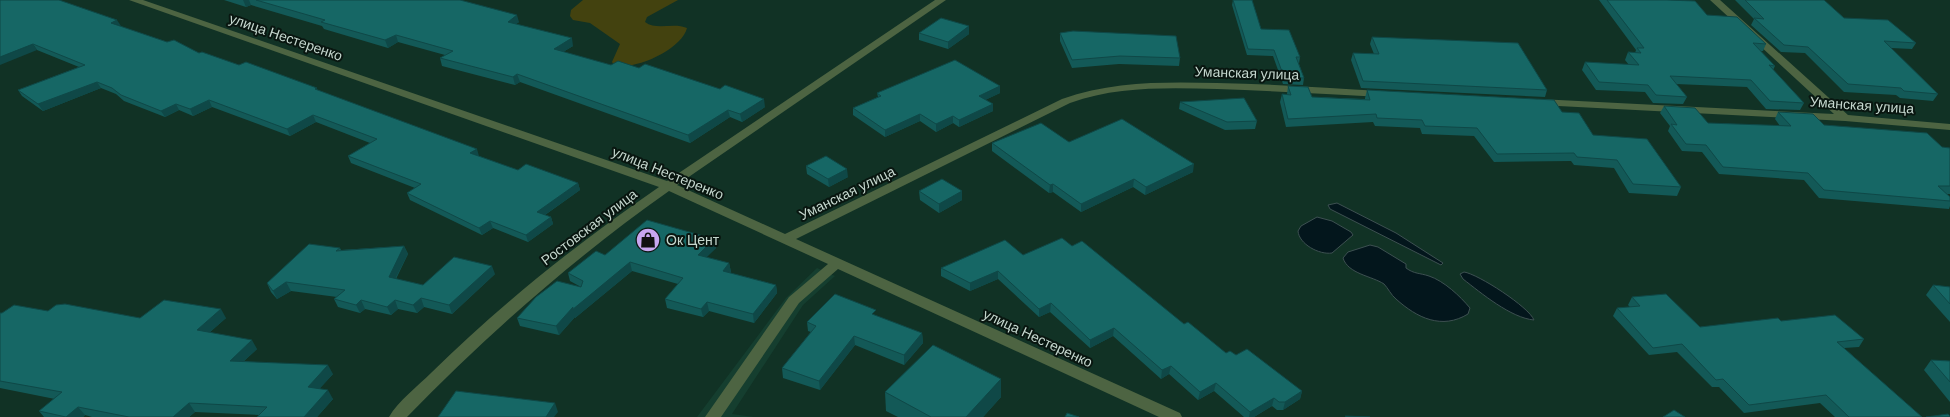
<svg xmlns="http://www.w3.org/2000/svg" width="1950" height="417" font-family="Helvetica,sans-serif">
<style>
.built{fill:#153e2f}
.green{fill:#43420f}
.water{fill:#03161c;stroke:#3d5051}
.lines{fill:none;stroke-linecap:round;stroke-linejoin:round}
.minor{fill:#4d6442;fill-rule:evenodd}
.wall{fill:#135957}
.shaded-wall{fill:#0f4847}
.building{fill:#166765;stroke:#0f4847}
.labels{text-anchor:middle;stroke-width:4;stroke-linejoin:round;paint-order:stroke}
.street-label{font-size:14px;fill:#c5d7ce;stroke:#091610}
.poi-label{font-size:14px;fill:#c5d7ce;stroke:#091610;text-anchor:start}
</style>
<rect width="100%" height="100%" fill="#113225"/>
<path class="built" d="M 817,268 L 835,276 L 803,305 L 732,414 L 754,417 L 697,417 L 786,298 Z"/>
<path class="green" d="M 583,0 L 678,0 L 647,17 L 645,22 C 657,31 673,22 687,28 C 682,49 635,71 614,65 L 612,62 L 620,44 L 590,23 L 573,20 L 570,16 L 571,10 Z"/>
<g class="water">
<path d="M 1337,203 L 1396,233 L 1443,263 L 1441,265 L 1330,209 L 1328,205 Z"/>
<path d="M 1317,217 L 1332,221 L 1351,232 L 1353,235 L 1332,253 C 1319,255 1299,244 1298,231 L 1301,226 Z"/>
<path d="M 1370,245 L 1378,247 L 1406,264 L 1406,268 C 1414,274 1420,273 1429,276 C 1444,281 1460,296 1470,308 L 1468,314 C 1442,330 1417,318 1396,299 C 1391,295 1388,288 1384,284 C 1372,276 1348,274 1343,258 L 1348,252 Z"/>
<path d="M 1464,272 C 1478,274 1529,307 1534,320 C 1511,318 1481,293 1463,279 L 1460,274 Z"/>
</g>
<g class="lines">
<g class="minor">
<path d="M 129,0 L 143,0 L 667,181 L 935,0 L 946,0 L 677,185 L 785,234 L 1062,99 C 1113,81 1164,82 1217,83 C 1272,84 1327,88 1382,91 L 1387,94 L 1382,97 C 1327,94 1272,91 1217,89 C 1167,88 1118,86 1070,103 L 796,239 L 1180,413 L 1182,417 L 1159,417 L 838,269 L 799,303 L 721,417 L 705,417 L 789,297 L 828,264 L 669,191 C 574,258 488,334 407,417 L 389,417 C 398,401 418,386 431,373 C 501,304 579,242 659,187 Z"/>
<path d="M 1710,0 L 1720,0 L 1848,115 L 1950,124 L 1950,130 L 1845,121 L 1539,105 L 1534,102 L 1539,99 L 1834,114 Z"/>
</g>
</g>
<g class="wall">
<path d="M 0,0 L 120,26 L 199,53 L 318,90 L 479,156 L 518,170 L 578,183 L 580,190 L 545,215 L 551,217 L 553,224 L 528,242 L 493,228 L 482,235 L 410,200 L 407,193 L 415,188 L 351,163 L 348,156 L 370,143 L 316,122 L 290,136 L 212,107 L 193,116 L 179,110 L 165,117 L 124,101 L 116,94 L 101,88 L 43,111 L 22,96 L 18,90 L 79,67 L 37,50 Z"/>
<path d="M 224,0 L 460,0 L 519,22 L 516,24 L 573,46 L 563,52 L 611,65 L 639,68 L 765,107 L 742,122 L 730,117 L 690,143 L 520,82 L 515,85 L 442,66 L 440,58 L 445,55 L 398,42 L 388,48 L 324,29 L 322,26 L 251,5 L 246,7 Z"/>
<path d="M 1233,0 L 1252,0 L 1261,29 L 1300,57 L 1299,64 L 1304,78 L 1303,85 L 1283,84 L 1273,56 L 1247,55 L 1232,5 Z"/>
<path d="M 1599,0 L 1667,0 L 1707,15 L 1766,44 L 1763,51 L 1760,51 L 1775,66 L 1773,70 L 1804,103 L 1800,110 L 1766,109 L 1747,87 L 1676,84 L 1687,97 L 1683,104 L 1653,103 L 1645,92 L 1596,90 L 1582,70 L 1585,62 L 1629,65 L 1625,60 L 1628,52 L 1635,53 L 1636,50 Z"/>
<path d="M 1735,0 L 1824,0 L 1844,18 L 1916,43 L 1912,49 L 1891,48 L 1938,94 L 1933,101 L 1900,98 L 1896,95 L 1844,92 L 1805,53 L 1781,52 L 1751,25 L 1754,19 Z"/>
<path d="M 919,33 L 969,34 L 948,49 L 919,40 Z"/>
<path d="M 1060,33 L 1180,58 L 1179,66 L 1119,64 L 1072,68 L 1060,41 Z"/>
<path d="M 1372,37 L 1547,90 L 1545,97 L 1361,88 L 1351,60 L 1353,53 L 1374,54 L 1370,44 Z"/>
<path d="M 1288,86 L 1312,97 L 1365,99 L 1365,98 L 1367,90 L 1562,112 L 1593,135 L 1681,187 L 1677,196 L 1629,193 L 1614,168 L 1574,165 L 1571,161 L 1494,162 L 1474,136 L 1422,134 L 1420,128 L 1375,126 L 1373,122 L 1286,127 L 1280,102 L 1282,94 L 1287,94 Z"/>
<path d="M 877,93 L 1000,93 L 985,100 L 993,111 L 959,127 L 953,123 L 936,132 L 920,121 L 885,137 L 853,115 L 853,108 L 878,97 Z"/>
<path d="M 1180,102 L 1257,121 L 1255,129 L 1225,130 L 1179,109 Z"/>
<path d="M 1664,106 L 1708,123 L 1780,126 L 1775,119 L 1778,112 L 1824,125 L 1942,147 L 1950,148 L 1950,194 L 1947,194 L 1950,197 L 1950,206 L 1949,209 L 1819,198 L 1804,180 L 1719,174 L 1702,152 L 1682,151 L 1668,131 L 1670,126 L 1660,113 Z"/>
<path d="M 1069,142 L 1193,172 L 1145,195 L 1133,187 L 1081,212 L 1053,192 L 1049,193 L 992,151 L 992,143 Z"/>
<path d="M 806,166 L 848,177 L 829,187 L 807,174 Z"/>
<path d="M 919,191 L 962,191 L 962,200 L 939,213 L 920,200 Z"/>
<path d="M 714,239 L 716,248 L 706,257 L 729,263 L 731,272 L 730,273 L 776,285 L 777,293 L 754,323 L 709,311 L 703,317 L 667,308 L 665,299 L 678,284 L 632,271 L 575,318 L 575,317 L 559,335 L 520,326 L 517,318 L 581,287 L 570,281 L 568,273 L 605,255 Z"/>
<path d="M 404,246 L 408,254 L 396,279 L 423,285 L 495,274 L 452,314 L 424,307 L 417,313 L 398,309 L 391,315 L 365,309 L 360,313 L 338,307 L 334,299 L 337,297 L 291,291 L 277,299 L 271,292 L 267,283 L 340,248 L 341,250 Z"/>
<path d="M 1072,246 L 1226,353 L 1236,355 L 1302,391 L 1300,399 L 1283,410 L 1277,410 L 1272,406 L 1254,417 L 1244,417 L 1214,391 L 1198,400 L 1169,374 L 1161,379 L 1113,336 L 1090,348 L 1050,312 L 1039,317 L 998,279 L 970,291 L 941,276 L 941,268 L 1023,255 Z"/>
<path d="M 1933,285 L 1950,287 L 1950,322 L 1926,295 Z"/>
<path d="M 1632,297 L 1700,327 L 1781,321 L 1864,339 L 1859,347 L 1844,348 L 1922,417 L 1835,417 L 1820,403 L 1744,413 L 1719,387 L 1712,387 L 1677,352 L 1649,355 L 1613,316 L 1617,308 L 1630,307 L 1628,305 Z"/>
<path d="M 48,311 L 140,318 L 226,318 L 210,332 L 257,349 L 244,361 L 333,374 L 319,389 L 333,399 L 317,417 L 257,417 L 259,415 L 195,412 L 189,417 L 92,417 L 85,415 L 83,417 L 44,417 L 39,411 L 55,399 L 0,388 L 0,313 Z"/>
<path d="M 876,316 L 922,333 L 923,343 L 904,365 L 855,345 L 820,390 L 783,378 L 782,368 L 811,332 L 808,331 L 807,322 Z"/>
<path d="M 1931,360 L 1950,361 L 1950,402 L 1924,370 Z"/>
<path d="M 885,392 L 1001,397 L 983,417 L 898,417 L 886,411 Z"/>
</g>
<g class="shaded-wall">
<path d="M 243,0 L 249,0 L 251,5 L 246,7 Z"/>
<path d="M 517,15 L 519,22 L 510,29 L 508,22 Z"/>
<path d="M 117,20 L 121,26 L 111,23 Z"/>
<path d="M 969,26 L 969,34 L 948,49 L 948,42 Z"/>
<path d="M 396,35 L 398,42 L 388,48 L 385,40 Z"/>
<path d="M 572,38 L 573,46 L 556,56 L 554,49 Z"/>
<path d="M 33,44 L 37,50 L 0,65 L 0,57 Z"/>
<path d="M 517,74 L 520,82 L 515,85 L 513,77 Z"/>
<path d="M 97,82 L 101,88 L 43,111 L 38,104 Z"/>
<path d="M 1000,86 L 1000,93 L 979,103 L 979,96 Z"/>
<path d="M 764,99 L 765,107 L 742,122 L 740,114 Z"/>
<path d="M 209,100 L 212,107 L 193,116 L 190,109 Z"/>
<path d="M 176,104 L 179,110 L 165,117 L 161,111 Z"/>
<path d="M 993,104 L 993,111 L 959,127 L 959,120 Z"/>
<path d="M 728,110 L 730,117 L 690,143 L 688,135 Z"/>
<path d="M 920,114 L 920,121 L 885,137 L 885,130 Z"/>
<path d="M 313,115 L 316,122 L 290,136 L 287,129 Z"/>
<path d="M 953,116 L 953,123 L 936,132 L 936,124 Z"/>
<path d="M 477,149 L 479,156 L 470,153 Z"/>
<path d="M 1194,164 L 1193,172 L 1145,195 L 1146,187 Z"/>
<path d="M 847,169 L 848,177 L 829,187 L 828,179 Z"/>
<path d="M 1134,179 L 1133,187 L 1081,212 L 1081,204 Z"/>
<path d="M 578,183 L 580,190 L 539,219 L 537,212 Z"/>
<path d="M 1053,184 L 1053,192 L 1049,193 L 1050,185 Z"/>
<path d="M 962,191 L 962,200 L 939,213 L 939,204 Z"/>
<path d="M 551,217 L 553,224 L 528,242 L 526,235 Z"/>
<path d="M 490,221 L 493,228 L 482,235 L 479,228 Z"/>
<path d="M 714,239 L 716,248 L 700,264 L 698,255 Z"/>
<path d="M 404,246 L 408,254 L 392,285 L 389,277 Z"/>
<path d="M 630,262 L 632,271 L 575,318 L 575,317 L 559,335 L 556,326 L 573,307 Z"/>
<path d="M 729,263 L 731,272 L 724,280 L 723,271 Z"/>
<path d="M 492,266 L 495,274 L 452,314 L 449,305 Z"/>
<path d="M 998,271 L 998,279 L 970,291 L 970,283 Z"/>
<path d="M 286,282 L 291,291 L 277,299 L 273,291 Z"/>
<path d="M 776,285 L 777,293 L 754,323 L 753,314 Z"/>
<path d="M 421,298 L 424,307 L 417,313 L 413,305 Z"/>
<path d="M 361,300 L 365,309 L 360,313 L 356,305 Z"/>
<path d="M 395,300 L 398,309 L 391,315 L 387,307 Z"/>
<path d="M 707,302 L 709,311 L 703,317 L 701,309 Z"/>
<path d="M 1051,303 L 1050,312 L 1039,317 L 1039,309 Z"/>
<path d="M 221,309 L 226,318 L 202,339 L 197,330 Z"/>
<path d="M 1114,328 L 1113,336 L 1090,348 L 1090,340 Z"/>
<path d="M 922,333 L 923,343 L 904,365 L 904,355 Z"/>
<path d="M 854,336 L 855,345 L 820,390 L 819,381 Z"/>
<path d="M 252,340 L 257,349 L 235,369 L 230,361 Z"/>
<path d="M 328,365 L 333,374 L 313,396 L 308,387 Z"/>
<path d="M 1171,366 L 1169,374 L 1161,379 L 1162,370 Z"/>
<path d="M 1001,379 L 1001,397 L 983,417 L 966,417 Z"/>
<path d="M 1216,383 L 1214,391 L 1198,400 L 1200,392 Z"/>
<path d="M 328,390 L 333,399 L 317,417 L 304,417 Z"/>
<path d="M 1302,391 L 1300,399 L 1283,410 L 1285,402 Z"/>
<path d="M 1274,398 L 1272,406 L 1254,417 L 1249,417 L 1250,412 Z"/>
<path d="M 189,403 L 195,412 L 189,417 L 173,417 Z"/>
<path d="M 555,403 L 558,412 L 554,417 L 546,417 Z"/>
<path d="M 78,407 L 85,415 L 83,417 L 66,417 Z"/>
</g>
<g class="building">
<path d="M 0,0 L 59,0 L 117,20 L 111,23 L 167,42 L 174,40 L 199,53 L 202,52 L 239,65 L 246,62 L 317,88 L 315,89 L 477,149 L 470,153 L 518,170 L 526,164 L 578,183 L 537,212 L 551,217 L 526,235 L 490,221 L 479,228 L 407,193 L 421,184 L 348,156 L 377,139 L 313,115 L 287,129 L 209,100 L 190,109 L 176,104 L 161,111 L 121,95 L 112,88 L 97,82 L 38,104 L 18,90 L 85,65 L 33,44 L 0,57 Z"/>
<path d="M 256,0 L 460,0 L 517,15 L 508,22 L 572,38 L 554,49 L 611,65 L 618,61 L 639,68 L 645,64 L 720,89 L 725,85 L 764,99 L 740,114 L 728,110 L 688,135 L 517,74 L 513,77 L 440,58 L 453,51 L 396,35 L 385,40 L 321,22 L 325,20 Z"/>
<path d="M 1233,0 L 1252,0 L 1261,29 L 1289,30 L 1300,57 L 1296,57 L 1304,78 L 1284,77 L 1274,50 L 1248,49 Z"/>
<path d="M 1607,0 L 1667,0 L 1695,1 L 1707,15 L 1737,17 L 1766,44 L 1753,43 L 1775,66 L 1769,65 L 1804,103 L 1770,101 L 1751,80 L 1670,76 L 1687,97 L 1656,95 L 1648,85 L 1599,82 L 1585,62 L 1639,65 L 1628,52 L 1641,53 L 1637,48 L 1644,48 Z"/>
<path d="M 1745,0 L 1824,0 L 1844,18 L 1888,20 L 1916,43 L 1884,41 L 1938,94 L 1904,91 L 1901,88 L 1848,84 L 1808,47 L 1784,45 L 1754,18 L 1764,19 Z"/>
<path d="M 941,18 L 969,26 L 948,42 L 919,33 Z"/>
<path d="M 1073,31 L 1176,36 L 1180,58 L 1120,56 L 1072,60 L 1060,33 Z"/>
<path d="M 1372,37 L 1518,43 L 1547,90 L 1363,81 L 1353,53 L 1379,54 Z"/>
<path d="M 955,60 L 1000,86 L 979,96 L 993,104 L 959,120 L 953,116 L 936,124 L 920,114 L 885,130 L 853,108 L 881,96 L 877,93 Z"/>
<path d="M 1288,86 L 1308,87 L 1312,97 L 1370,100 L 1367,90 L 1554,100 L 1562,112 L 1579,113 L 1593,135 L 1647,139 L 1681,187 L 1633,184 L 1617,160 L 1577,157 L 1574,153 L 1497,154 L 1477,128 L 1425,126 L 1422,120 L 1377,118 L 1376,114 L 1288,119 L 1282,94 L 1291,95 Z"/>
<path d="M 1244,98 L 1257,121 L 1227,122 L 1180,102 Z"/>
<path d="M 1664,106 L 1695,108 L 1708,123 L 1791,126 L 1778,112 L 1813,114 L 1824,125 L 1927,133 L 1942,147 L 1950,148 L 1950,186 L 1938,186 L 1950,197 L 1950,201 L 1824,190 L 1808,173 L 1723,167 L 1706,145 L 1686,144 L 1671,124 L 1677,125 Z"/>
<path d="M 1122,119 L 1194,164 L 1146,187 L 1134,179 L 1081,204 L 1053,184 L 1050,185 L 992,143 L 1041,123 L 1069,142 Z"/>
<path d="M 826,156 L 847,169 L 828,179 L 806,166 Z"/>
<path d="M 942,179 L 962,191 L 939,204 L 919,191 Z"/>
<path d="M 647,220 L 714,239 L 698,255 L 729,263 L 723,271 L 776,285 L 753,314 L 707,302 L 701,309 L 665,299 L 683,278 L 630,262 L 572,310 L 573,307 L 556,326 L 517,318 L 536,297 L 557,281 L 581,287 L 583,281 L 568,273 L 596,251 L 605,255 Z"/>
<path d="M 1062,238 L 1072,246 L 1082,241 L 1184,324 L 1188,322 L 1226,353 L 1230,351 L 1236,355 L 1247,349 L 1302,391 L 1285,402 L 1279,402 L 1274,398 L 1250,412 L 1216,383 L 1200,392 L 1171,366 L 1162,370 L 1114,328 L 1090,340 L 1051,303 L 1039,309 L 998,271 L 970,283 L 941,268 L 1005,240 L 1023,255 Z"/>
<path d="M 309,244 L 340,248 L 336,251 L 404,246 L 389,277 L 423,285 L 454,257 L 492,266 L 449,305 L 421,298 L 413,305 L 395,300 L 387,307 L 361,300 L 356,305 L 334,299 L 345,290 L 286,282 L 273,291 L 267,283 Z"/>
<path d="M 1933,285 L 1950,287 L 1950,304 Z"/>
<path d="M 835,294 L 876,310 L 872,314 L 922,333 L 904,355 L 854,336 L 819,381 L 782,368 L 816,326 L 807,322 Z"/>
<path d="M 1666,294 L 1700,327 L 1778,318 L 1781,321 L 1835,315 L 1864,339 L 1837,342 L 1922,417 L 1849,417 L 1826,395 L 1749,405 L 1723,379 L 1716,380 L 1682,344 L 1653,348 L 1617,308 L 1640,306 L 1632,297 Z"/>
<path d="M 164,300 L 221,309 L 197,330 L 252,340 L 230,361 L 328,365 L 308,387 L 328,390 L 304,417 L 257,417 L 267,407 L 189,403 L 173,417 L 129,417 L 78,407 L 66,417 L 39,411 L 62,392 L 0,381 L 0,313 L 2,313 L 14,305 L 48,311 L 56,305 L 65,304 L 140,318 Z"/>
<path d="M 933,345 L 1001,379 L 966,417 L 931,417 L 885,392 Z"/>
<path d="M 1931,360 L 1950,361 L 1950,382 Z"/>
<path d="M 456,391 L 555,403 L 546,417 L 438,417 Z"/>
<path d="M 1674,410 L 1685,417 L 1663,417 Z"/>
<path d="M 1067,413 L 1079,417 L 1065,417 Z"/>
<path d="M 1948,414 L 1950,416 L 1950,417 L 1926,417 Z"/>
<path d="M 1345,416 L 1370,417 L 1346,417 Z"/>
</g>
<defs>
<g id="shop-disc" transform="scale(1.25)"><circle r="9.5" fill="#c8a6ef" stroke="#091610"/><path d="M-5-2.5h2.3a2.7 3.5 0 0 1 5.4 0H5L5.5 6h-11ZM-1.5-2.5h3a1.5 2.3 0 0 0-3 0Z" fill="#111"/></g>
</defs>
<g fill-rule="evenodd">
<use href="#shop-disc" x="648" y="240"/>
</g>
<g class="labels">
<g class="street-label">
<text transform="translate(286 37) rotate(19)" y="5">улица Нестеренко</text>
<text transform="translate(1247 73) rotate(2)" y="5">Уманская улица</text>
<text transform="translate(1862 105) rotate(4)" y="5">Уманская улица</text>
<text transform="translate(668 173) rotate(22)" y="5">улица Нестеренко</text>
<text transform="translate(847 193) rotate(-26)" y="5">Уманская улица</text>
<text transform="translate(589 227) rotate(-37)" y="5">Ростовская улица</text>
<text transform="translate(1038 338) rotate(25)" y="5">улица Нестеренко</text>
</g>
<g class="poi-label">
<text x="666" y="245">Ок Цент</text>
</g>
</g>
</svg>
